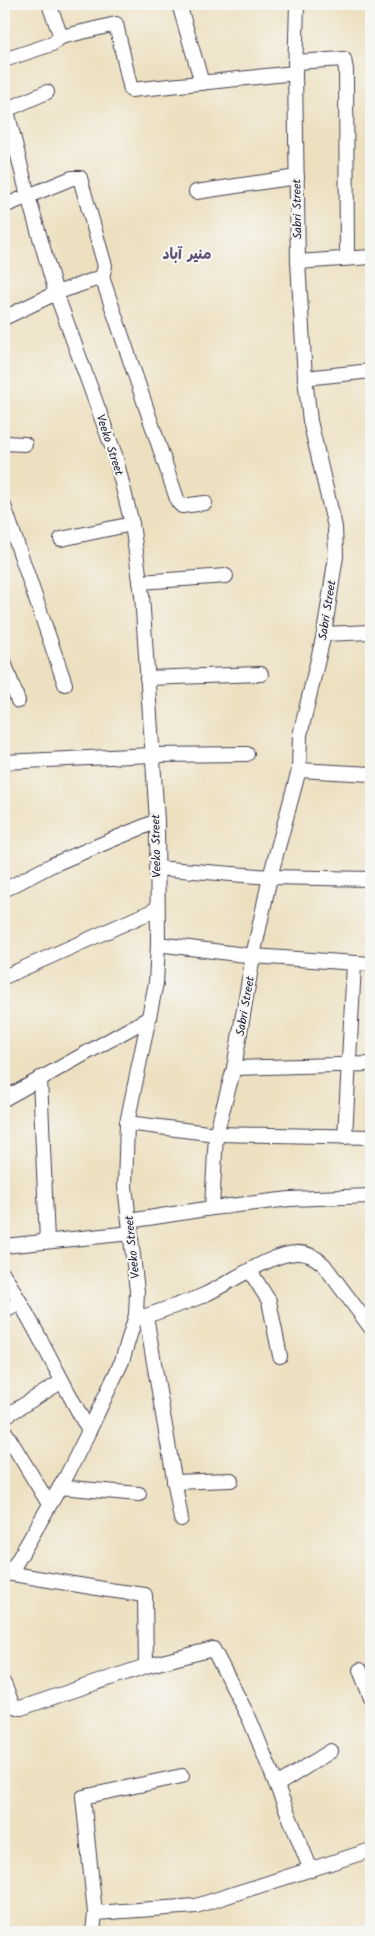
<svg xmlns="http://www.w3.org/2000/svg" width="375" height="1936" font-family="Kalam,'Playpen Sans Arabic',sans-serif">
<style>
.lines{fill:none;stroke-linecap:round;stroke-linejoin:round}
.minor-casing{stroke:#403e4f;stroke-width:16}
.minor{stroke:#fff;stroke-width:14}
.labels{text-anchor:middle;stroke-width:4.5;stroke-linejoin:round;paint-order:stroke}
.street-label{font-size:12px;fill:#22223b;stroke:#f6f6f2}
.quarter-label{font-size:15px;font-weight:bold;fill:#625379;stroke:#f6f6f2}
</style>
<rect width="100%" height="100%" fill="#f6f6f2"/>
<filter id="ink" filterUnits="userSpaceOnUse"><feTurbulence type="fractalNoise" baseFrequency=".02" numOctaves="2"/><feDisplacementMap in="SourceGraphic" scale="10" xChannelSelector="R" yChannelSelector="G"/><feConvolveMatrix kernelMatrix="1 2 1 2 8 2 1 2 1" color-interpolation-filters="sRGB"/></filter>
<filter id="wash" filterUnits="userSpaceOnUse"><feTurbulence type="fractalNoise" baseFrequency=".0096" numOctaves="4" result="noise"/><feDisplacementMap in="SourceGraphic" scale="20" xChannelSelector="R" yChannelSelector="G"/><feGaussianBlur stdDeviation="1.12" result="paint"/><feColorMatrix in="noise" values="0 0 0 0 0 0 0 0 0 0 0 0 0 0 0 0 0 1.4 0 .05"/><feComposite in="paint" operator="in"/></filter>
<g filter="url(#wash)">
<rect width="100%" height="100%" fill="#ede0c0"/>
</g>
<g filter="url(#ink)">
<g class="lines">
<g class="minor-casing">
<g id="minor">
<path d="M 49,4 L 61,37"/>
<path d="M 179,4 L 202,83"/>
<path d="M 4,60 L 52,44 L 61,37 L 116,24 L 131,90 L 295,73"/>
<path d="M 295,62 L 344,59 L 346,70 L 347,258"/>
<path d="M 4,99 L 28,196 L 56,293 L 115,455 L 132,524 L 142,595 L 157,821 L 158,944 L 156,983 L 127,1123 L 125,1186 L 137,1291 L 136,1315 L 122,1361 L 89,1431 L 67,1475 L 15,1565 L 4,1576"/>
<path d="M 6,110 L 47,92"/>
<path d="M 196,192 L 297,177"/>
<path d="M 4,206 L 72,178 L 80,178 L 105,266 L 102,277 L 56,293 L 4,318"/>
<path d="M 298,262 L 371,257"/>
<path d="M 102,277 L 178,502 L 182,506 L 205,503"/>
<path d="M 305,378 L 371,371"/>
<path d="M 4,443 L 25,444"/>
<path d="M 4,506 L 65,684"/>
<path d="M 61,539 L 132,524"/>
<path d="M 140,582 L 226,576"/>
<path d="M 324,634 L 371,632"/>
<path d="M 4,662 L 18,701"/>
<path d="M 147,678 L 261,674"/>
<path d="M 4,762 L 152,755 L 247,754"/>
<path d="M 299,770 L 371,774"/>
<path d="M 156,868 L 270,877 L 371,879"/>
<path d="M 4,890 L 52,865 L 157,821"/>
<path d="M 158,944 L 253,956 L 371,964"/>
<path d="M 4,977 L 157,909"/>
<path d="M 234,1068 L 371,1064"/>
<path d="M 40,1078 L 47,1241"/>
<path d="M 4,1099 L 149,1018"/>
<path d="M 127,1123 L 216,1134 L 371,1137"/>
<path d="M 345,1137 L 354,964"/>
<path d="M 212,1208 L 216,1134 L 234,1068 L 253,956 L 270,877 L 299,770 L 300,735 L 324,634 L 336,556 L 335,527 L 310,421 L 305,378 L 298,262 L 295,73 L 297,4"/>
<path d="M 129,1221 L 212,1208 L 290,1199 L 371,1196"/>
<path d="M 4,1246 L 131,1233"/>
<path d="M 250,1271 L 269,1301 L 280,1356"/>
<path d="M 4,1275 C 35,1325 60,1379 89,1431"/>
<path d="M 4,1312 L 20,1302"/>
<path d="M 136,1315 L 146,1316 C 165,1309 186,1303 204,1295 C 230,1283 270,1254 296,1253 C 307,1252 317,1258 324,1265 L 371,1328"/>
<path d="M 146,1316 L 181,1519"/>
<path d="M 4,1417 L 61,1382"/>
<path d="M 4,1430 L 49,1504"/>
<path d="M 174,1482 L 231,1480"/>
<path d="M 60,1487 L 139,1494"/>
<path d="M 7,1573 L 109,1590 L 145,1595 L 146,1666"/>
<path d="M 360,1670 L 371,1698"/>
<path d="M 4,1684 L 13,1706 L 21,1708 L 146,1666 L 213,1649 L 250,1720 L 311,1870"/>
<path d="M 277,1785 L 331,1751"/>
<path d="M 95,1913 L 196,1906 L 371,1850"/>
<path d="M 93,1932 L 95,1913 L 83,1797 L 182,1776"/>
</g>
</g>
<use href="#minor" class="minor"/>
</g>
</g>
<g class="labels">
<g class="street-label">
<text transform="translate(297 209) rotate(-91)" y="4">Sabri Street</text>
<text transform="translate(110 445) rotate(72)" y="4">Veeko Street</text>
<text transform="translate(327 610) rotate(-81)" y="4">Sabri Street</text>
<text transform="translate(156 846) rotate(-91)" y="4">Veeko Street</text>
<text transform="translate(245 1006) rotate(-80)" y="4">Sabri Street</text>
<text transform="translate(132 1247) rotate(-96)" y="4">Veeko Street</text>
</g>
<g class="quarter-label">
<text x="187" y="259">منیر آباد</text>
</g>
</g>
<rect width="375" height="1936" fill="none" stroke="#f6f6f2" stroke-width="20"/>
</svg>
